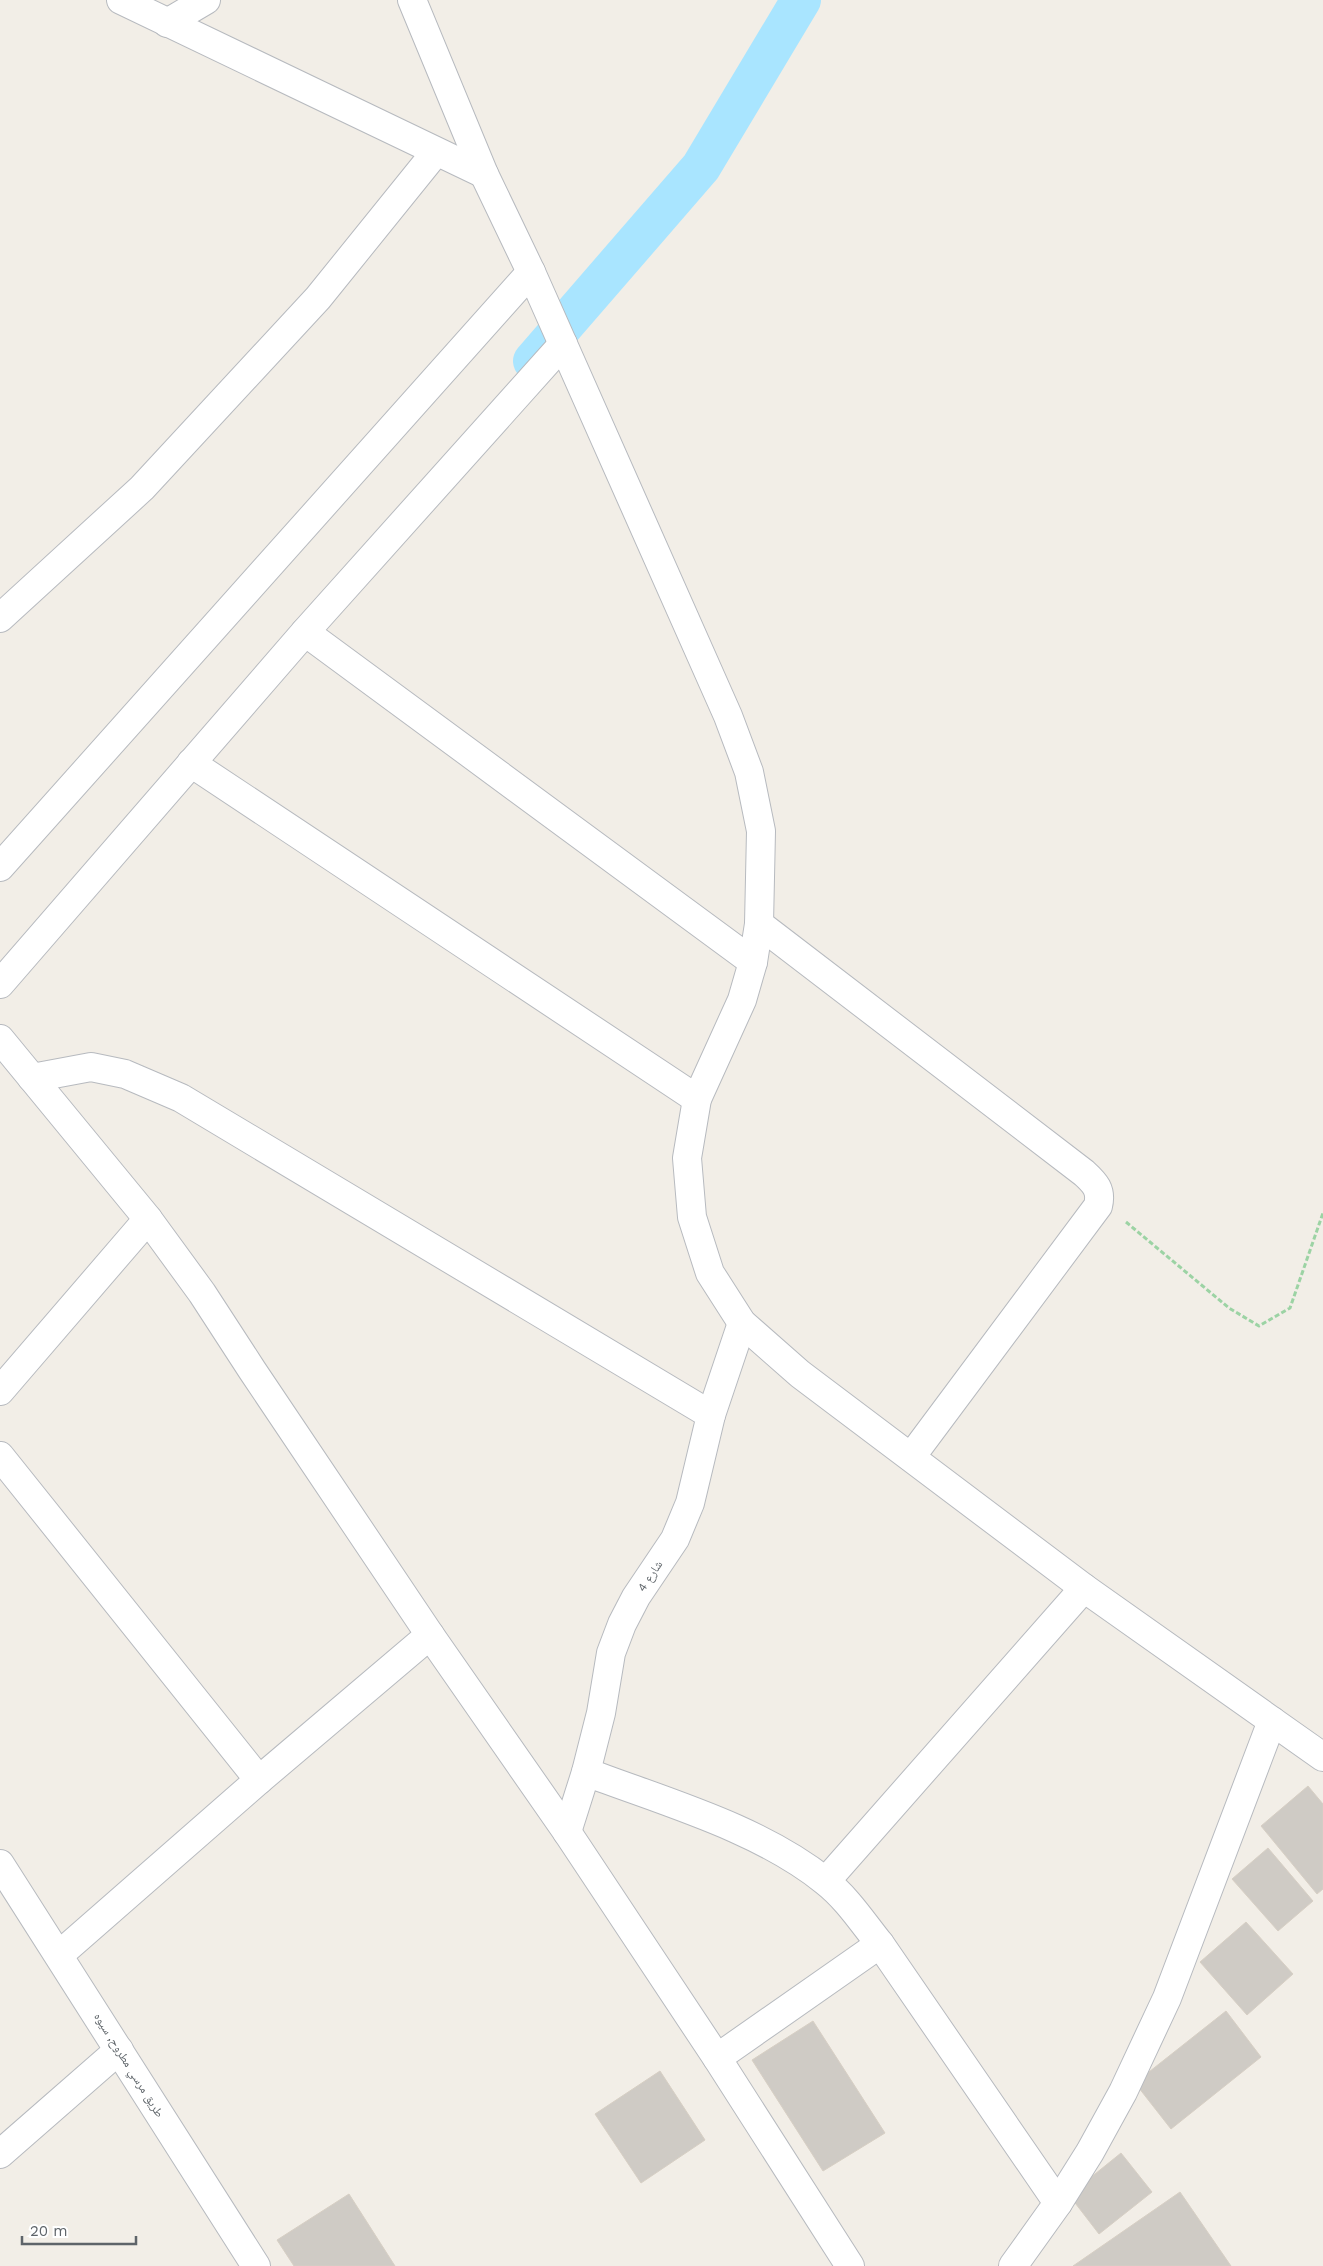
<svg xmlns="http://www.w3.org/2000/svg" width="1323" height="2266" font-family="'Work Sans','Noto Naskh Arabic',sans-serif">
<style>
.lines{fill:none;stroke-linecap:round;stroke-linejoin:round}
.canal{stroke:#a9e5ff;stroke-width:40}
.building{fill:#cfcbc5;stroke:#d7cfc4}
.minor-casing{stroke:#b7babf;stroke-width:30}
.tertiary-casing{stroke:#b7babf;stroke-width:30}
.path{stroke:#9cd3a4;stroke-width:3;stroke-dasharray:5 2.5;stroke-linecap:butt}
.minor{stroke:#fff;stroke-width:28}
.tertiary{stroke:#fff;stroke-width:28}
.labels{text-anchor:middle;stroke-width:5;stroke-linejoin:round;paint-order:stroke}
.street-label{font-size:12px;fill:#5e6469;stroke:#fff}
</style>
<rect width="100%" height="100%" fill="#f2eee7"/>
<g class="lines">
<path class="canal" d="M 533,361 L 701,167 L 801,0"/>
</g>
<g class="building">
<path d="M 1308,1786 L 1323,1804 L 1323,1889 L 1317,1894 L 1261,1826 Z"/>
<path d="M 1268,1848 L 1313,1901 L 1278,1931 L 1232,1879 Z"/>
<path d="M 1246,1922 L 1293,1974 L 1247,2015 L 1200,1962 Z"/>
<path d="M 1226,2011 L 1261,2057 L 1171,2129 L 1135,2083 Z"/>
<path d="M 813,2021 L 885,2133 L 823,2171 L 752,2060 Z"/>
<path d="M 660,2071 L 705,2140 L 641,2183 L 595,2114 Z"/>
<path d="M 1121,2153 L 1152,2192 L 1099,2234 L 1069,2195 Z"/>
<path d="M 1180,2192 L 1231,2266 L 1073,2266 Z"/>
<path d="M 349,2194 L 395,2266 L 294,2266 L 277,2240 Z"/>
</g>
<g class="lines">
<g class="minor-casing">
<g id="minor">
<path d="M 121,0 L 484,174"/>
<path d="M 167,23 L 206,0"/>
<path d="M 0,618 L 142,488 L 318,298 L 435,153"/>
<path d="M 305,632 L 753,962"/>
<path d="M 191,763 L 697,1099"/>
<path d="M 0,867 L 531,272"/>
<path d="M 759,924 L 1084,1173 C 1095,1183 1102,1190 1098,1206 L 911,1457"/>
<path d="M 0,984 L 305,632 L 563,344"/>
<path d="M 32,1078 L 91,1067 L 125,1074 L 181,1098 L 711,1415"/>
<path d="M 0,1391 L 148,1219"/>
<path d="M 0,1456 L 259,1780"/>
<path d="M 586,1772 C 665,1802 759,1828 825,1881 C 847,1898 863,1923 880,1944 L 1058,2203"/>
<path d="M 826,1881 L 1084,1588"/>
<path d="M 59,1955 L 259,1780 L 430,1635"/>
<path d="M 717,2058 L 880,1944"/>
<path d="M 0,2154 L 119,2050"/>
<path d="M 1013,2266 L 1058,2203 L 1090,2152 L 1123,2092 L 1167,1998 L 1272,1721"/>
</g>
</g>
<g class="tertiary-casing">
<g id="tertiary">
<path d="M 412,0 L 484,174 L 531,272 L 728,716 L 749,772 L 761,831 L 759,924 L 753,962 L 742,1000 L 697,1099 L 687,1158 L 692,1217 L 710,1273 L 742,1323 L 800,1374 L 1084,1588 L 1323,1757"/>
<path d="M 0,1039 L 148,1219 L 202,1293 L 252,1370 L 430,1635 L 567,1832 L 717,2058 L 850,2266"/>
<path d="M 567,1832 L 586,1772 L 601,1713 L 611,1653 L 622,1624 L 636,1597 L 675,1539 L 690,1503 L 711,1415 L 742,1323"/>
<path d="M 0,1864 L 256,2266"/>
</g>
</g>
<path class="path" d="M 1126,1222 L 1229,1308 L 1259,1326 L 1290,1308 L 1323,1213"/>
<use href="#minor" class="minor"/>
<use href="#tertiary" class="tertiary"/>
</g>
<g class="labels">
<g class="street-label">
<text transform="translate(650 1576) rotate(-56)" y="4">شارع 4</text>
<text transform="translate(129 2065) rotate(58)" y="4">طريق مرسي مطروح, سيوه</text>
</g>
</g>
<path d="M22 2236v8h114v-8" fill="none" stroke="#5e6469" stroke-width="2.5"/>
<text x="30" y="2236" font-size="15" fill="#5e6469" stroke="#ffffff" stroke-width="4" paint-order="stroke">20 m</text>
</svg>
